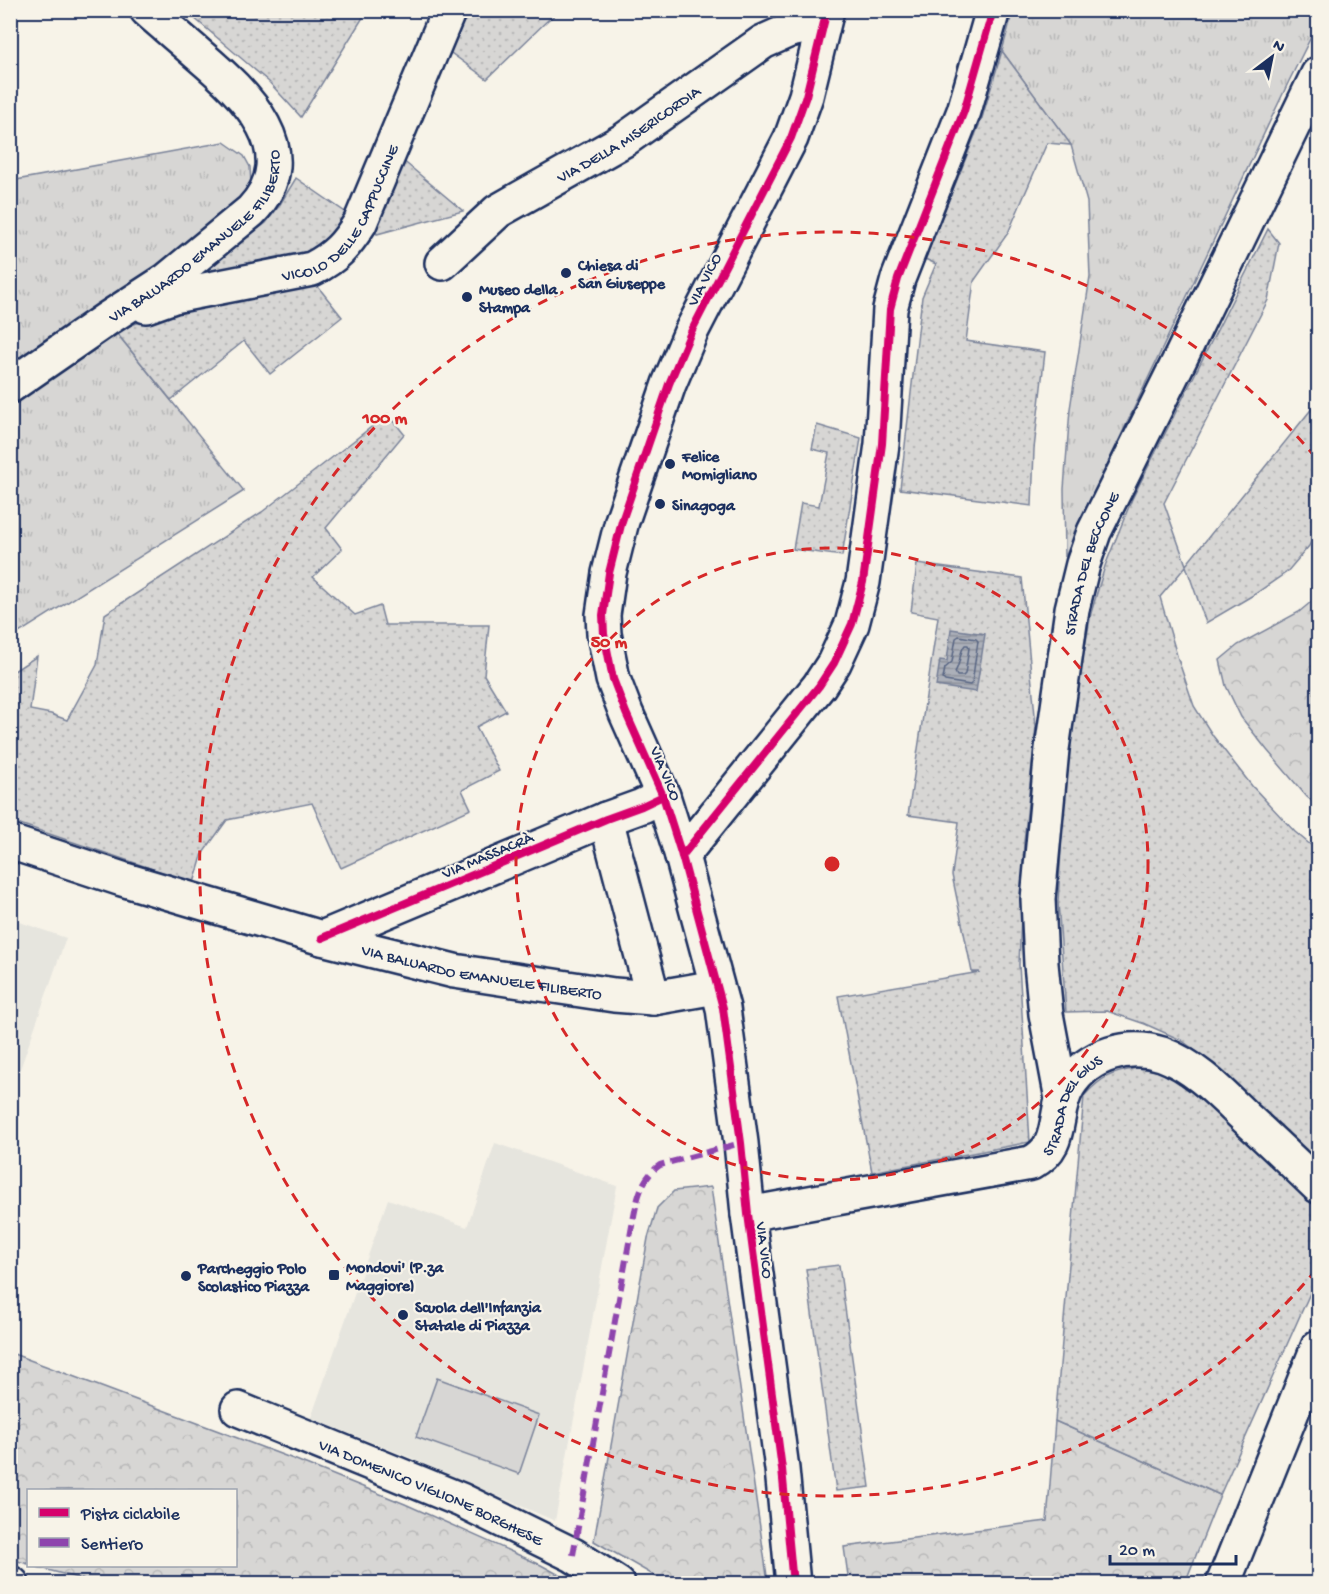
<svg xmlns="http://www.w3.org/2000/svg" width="1329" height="1594" font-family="'Gochi Hand',sans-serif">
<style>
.built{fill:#e6e5de}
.grass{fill:url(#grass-tufts);stroke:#798299;stroke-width:1.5}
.forest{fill:url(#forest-crowns);stroke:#798299;stroke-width:1.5}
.garden{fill:url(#garden-dots);stroke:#798299;stroke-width:1.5}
.pitch{fill:#d7d6d4;stroke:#798299;stroke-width:1.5}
.water{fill:url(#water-rules);stroke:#727c95;stroke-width:1.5}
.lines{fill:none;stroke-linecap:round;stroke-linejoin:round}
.shore{stroke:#556382;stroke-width:1.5}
.minor-casing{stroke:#1b2f5e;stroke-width:38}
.tertiary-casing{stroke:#1b2f5e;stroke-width:38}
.secondary-casing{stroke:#1b2f5e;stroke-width:38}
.minor{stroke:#f7f3e8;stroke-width:33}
.tertiary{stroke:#f7f3e8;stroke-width:33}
.secondary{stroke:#f7f3e8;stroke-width:33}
.quiet{stroke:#8e44ad;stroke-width:6;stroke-dasharray:12 6;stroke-linecap:butt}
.cycleway-casing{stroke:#f7f3e8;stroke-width:11}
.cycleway{stroke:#d6006c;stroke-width:8}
.ring{fill:none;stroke:#d62828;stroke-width:3;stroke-dasharray:10 8}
.poi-dot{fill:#1b2f5e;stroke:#f7f3e8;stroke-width:2}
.labels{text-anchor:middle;stroke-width:4.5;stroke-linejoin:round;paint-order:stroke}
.street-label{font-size:16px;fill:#1b2f5e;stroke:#f7f3e8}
.poi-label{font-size:16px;font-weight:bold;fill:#1b2f5e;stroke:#f7f3e8;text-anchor:start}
.centre{fill:#d62828;stroke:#f7f3e8;stroke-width:3}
.ring-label{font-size:18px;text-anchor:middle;font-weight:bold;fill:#d62828;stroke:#f7f3e8;stroke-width:4.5;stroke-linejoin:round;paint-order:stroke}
</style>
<defs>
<pattern id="grass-tufts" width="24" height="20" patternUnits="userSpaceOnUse" patternTransform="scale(1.5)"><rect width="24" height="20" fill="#d7d6d4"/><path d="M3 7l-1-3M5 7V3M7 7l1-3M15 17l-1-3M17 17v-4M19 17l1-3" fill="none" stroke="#b8b8b8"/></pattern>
<pattern id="forest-crowns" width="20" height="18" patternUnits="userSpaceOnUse" patternTransform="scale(1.5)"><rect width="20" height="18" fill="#d7d6d4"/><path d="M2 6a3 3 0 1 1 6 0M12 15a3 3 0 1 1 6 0" fill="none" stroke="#b8b8b8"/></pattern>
<pattern id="garden-dots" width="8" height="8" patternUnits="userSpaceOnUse" patternTransform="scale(1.5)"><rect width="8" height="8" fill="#d7d6d4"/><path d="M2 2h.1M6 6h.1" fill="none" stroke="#b8b8b8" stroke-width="1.8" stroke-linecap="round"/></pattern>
<pattern id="water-rules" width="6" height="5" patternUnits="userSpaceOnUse" patternTransform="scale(1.5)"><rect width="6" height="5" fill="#acb0b9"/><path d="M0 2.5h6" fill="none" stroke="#8b909a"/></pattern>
</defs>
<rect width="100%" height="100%" fill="#f7f3e8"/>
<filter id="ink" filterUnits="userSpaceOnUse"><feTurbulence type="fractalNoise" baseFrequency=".0167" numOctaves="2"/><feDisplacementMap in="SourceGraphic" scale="12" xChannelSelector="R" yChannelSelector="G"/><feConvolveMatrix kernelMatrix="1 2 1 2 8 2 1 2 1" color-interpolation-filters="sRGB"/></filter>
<g filter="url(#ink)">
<g class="built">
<path d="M 11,919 L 66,938 L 11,1095 L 10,919 Z"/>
<path d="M 495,1143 L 617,1186 L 555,1521 L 409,1457 L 311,1418 L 388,1199 L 467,1227 Z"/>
</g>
<g class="grass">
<path d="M 1013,11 L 1318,11 L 1318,23 L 1289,81 L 1099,482 L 1065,557 L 1064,489 L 1070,409 L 1090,277 L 1087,202 L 1071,145 L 1002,51 Z"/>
<path d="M 224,142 L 244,156 L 250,167 L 251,184 L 241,197 L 220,216 L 156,267 L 11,367 L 11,181 Z"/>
<path d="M 115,331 L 244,491 L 11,638 L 11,403 Z"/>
</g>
<g class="forest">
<path d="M 1318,596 L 1318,806 L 1307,797 L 1267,750 L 1241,717 L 1226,686 L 1220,660 L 1238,645 L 1299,612 Z"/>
<path d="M 711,1187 L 768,1583 L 667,1583 L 594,1541 L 648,1238 L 657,1208 L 674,1191 Z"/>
<path d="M 11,1353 L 296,1460 L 405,1504 L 541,1565 L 574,1583 L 100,1584 L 33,1566 L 236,1566 L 236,1490 L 28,1490 L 28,1564 L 11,1559 Z"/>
<path d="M 1055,1421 L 1220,1495 L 1185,1583 L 849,1583 L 844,1547 L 1047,1521 Z"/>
</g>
<g class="garden">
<path d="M 186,11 L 367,11 L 301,117 L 269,82 Z"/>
<path d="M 460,11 L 561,11 L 548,20 L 487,79 L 444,48 Z"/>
<path d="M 1002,51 L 1071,145 L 1047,143 L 1008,233 L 974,281 L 966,341 L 1045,352 L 1034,449 L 1032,506 L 900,489 L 922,297 L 936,264 L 925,259 L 982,118 Z"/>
<path d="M 398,157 L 407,164 L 463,211 L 377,234 L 371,220 Z"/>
<path d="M 296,178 L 348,214 C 337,230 325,240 309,251 L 188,280 L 266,223 L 279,206 Z"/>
<path d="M 1268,229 L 1279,243 L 1268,300 L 1164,503 L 1186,565 L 1318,401 L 1318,529 L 1309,546 L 1287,572 L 1255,594 L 1206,623 L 1186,566 L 1160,597 L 1178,659 L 1194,706 L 1213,736 L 1252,786 L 1295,832 L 1318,851 L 1318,1166 L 1222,1071 L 1181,1040 L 1145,1024 L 1107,1011 L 1066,1012 L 1058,902 L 1063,813 L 1075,703 L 1091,613 L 1105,566 L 1132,499 Z"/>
<path d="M 315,283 L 342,317 L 270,374 L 244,341 L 171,400 L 115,331 L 173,310 Z"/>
<path d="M 388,414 L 404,434 L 326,528 L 342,549 L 313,577 L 355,615 L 380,606 L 385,625 L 489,625 L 484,675 L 506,711 L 476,727 L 499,771 L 462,790 L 471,809 L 341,868 L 312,803 L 227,820 L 203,853 L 194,883 L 11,821 L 11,673 L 37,656 L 30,710 L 51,714 L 67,720 L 97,665 L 105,614 L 262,512 Z"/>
<path d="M 817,425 L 861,438 L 842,556 L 793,549 L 801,503 L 819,506 L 829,453 L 812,449 Z"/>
<path d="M 917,564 L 1022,578 L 1036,726 L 1024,842 L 1019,965 L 1030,1142 L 872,1172 L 838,996 L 980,972 L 972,972 L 952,875 L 959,822 L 908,815 L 938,617 L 911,612 Z"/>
<path d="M 1137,1068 L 1161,1071 L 1182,1081 L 1318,1209 L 1318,1275 L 1220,1495 L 1055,1421 L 1084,1096 C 1102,1076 1111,1073 1137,1068 Z"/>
<path d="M 839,1265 L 870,1487 L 836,1491 L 806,1269 Z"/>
</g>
<path class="pitch" d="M 437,1378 L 539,1415 L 519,1474 L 416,1437 Z"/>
<path class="water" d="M 951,629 L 985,634 L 976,692 L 936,686 L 940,660 L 947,661 Z"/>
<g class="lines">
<g class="shore">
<path d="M 959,636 L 976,639 L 978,641 L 972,683 L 970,685 L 945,681 L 943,679 L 945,668 L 952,662 L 956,638 Z"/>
<path d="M 965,645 L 968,645 L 969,648 L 965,674 L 963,676 L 957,676 L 955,672 C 961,663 959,652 965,645 Z"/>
</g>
<g class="minor-casing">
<g id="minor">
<path id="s1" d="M 442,263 L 498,211 L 624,140 L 763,42 L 790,30 L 823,23"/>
<path id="s2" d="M 146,306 L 174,296 L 312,269 C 336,257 346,245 360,223 L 449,10"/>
<path id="s3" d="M 10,386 L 107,319 L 167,280 L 251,211 C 307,152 245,94 199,55 C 182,40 164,25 147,10"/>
<path d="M 606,819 L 653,998"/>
<path id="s4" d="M 10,842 L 122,879 L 322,938 L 454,971 L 614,995 L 653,998 L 716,987"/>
<path d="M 682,856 L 819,686 L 834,663 L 852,624 L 863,582 L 882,444 L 890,309 L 898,279 L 964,111 L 993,10"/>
<path d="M 322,938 L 606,819 L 642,806 L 663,796"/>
<path id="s5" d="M 1062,1099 L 1046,1014 L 1041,964 L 1038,899 L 1052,749 L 1072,609 L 1083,564 L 1094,532 L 1181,357 L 1318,74"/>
<path id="s6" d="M 748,1214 L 1031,1163 C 1066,1145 1051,1113 1069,1085 C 1089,1054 1129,1043 1162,1054 C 1195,1066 1221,1094 1245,1117 C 1270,1140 1294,1163 1318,1186"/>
<path id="s7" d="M 238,1409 L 461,1500 L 573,1555 L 618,1584"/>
<path d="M 1223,1584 L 1318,1347"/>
</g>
</g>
<g class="tertiary-casing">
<path id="tertiary" d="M 793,1584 L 782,1469 L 748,1214 L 741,1143 L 723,1008 L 682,856 L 663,796 L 626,713 L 613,679 L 604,634 L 603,615 L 609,573 L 622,521 L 669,384 L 691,332 L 791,138 L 806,96 L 827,10"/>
</g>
<g class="secondary-casing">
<path id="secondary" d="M 10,1583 L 12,1584"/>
</g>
<use href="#minor" class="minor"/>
<use href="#tertiary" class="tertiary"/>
<use href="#secondary" class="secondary"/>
<path class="quiet" d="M 573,1555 L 632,1226 C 637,1202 639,1180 660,1165 L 741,1143"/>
<g class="cycleway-casing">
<g id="cycleway">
<path d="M 682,856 L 819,686 L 834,663 L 852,624 L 863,582 L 882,444 L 890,309 L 898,279 L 964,111 L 993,10"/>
<path d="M 322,938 L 606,819 L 642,806 L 663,796"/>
<path d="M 793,1584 L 782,1469 L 748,1214 L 741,1143 L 723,1008 L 682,856 L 663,796 L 626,713 L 613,679 L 604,634 L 603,615 L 609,573 L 622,521 L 669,384 L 691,332 L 791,138 L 806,96 L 827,10"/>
</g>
</g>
<use href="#cycleway" class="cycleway"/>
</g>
</g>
<g class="ring">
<circle cx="832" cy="864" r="316"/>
<path d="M1316 1270A632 632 0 1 1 1316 458"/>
</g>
<g class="poi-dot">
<circle cx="566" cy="273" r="6"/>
<circle cx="467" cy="297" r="6"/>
<circle cx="670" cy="464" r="6"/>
<circle cx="660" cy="504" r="6"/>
<rect x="328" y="1269" width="12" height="12" rx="3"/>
<circle cx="186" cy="1276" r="6"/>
<circle cx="403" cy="1315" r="6"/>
</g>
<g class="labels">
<g class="street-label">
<text dy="6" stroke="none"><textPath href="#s1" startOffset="228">VIA DELLA MISERICORDIA</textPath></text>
<text dy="6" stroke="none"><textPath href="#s2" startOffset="231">VICOLO DELLE CAPPUCCINE</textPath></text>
<text dy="6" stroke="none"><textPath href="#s3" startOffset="243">VIA BALUARDO EMANUELE FILIBERTO</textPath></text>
<text transform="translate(703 279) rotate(-63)" y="6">VIA VICO</text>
<text dy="6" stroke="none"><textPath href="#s5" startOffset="543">STRADA DEL BECCONE</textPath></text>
<text transform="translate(667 773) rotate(67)" y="6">VIA VICO</text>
<text transform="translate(487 854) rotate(-23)" y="6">VIA MASSACRÀ</text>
<text dy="6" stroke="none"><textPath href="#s4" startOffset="490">VIA BALUARDO EMANUELE FILIBERTO</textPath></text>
<text dy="6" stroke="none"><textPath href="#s6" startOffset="362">STRADA DEL GIUS</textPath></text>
<text transform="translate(766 1250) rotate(83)" y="6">VIA VICO</text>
<text dy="6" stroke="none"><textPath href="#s7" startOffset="210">VIA DOMENICO VIGLIONE BORGHESE</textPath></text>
</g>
<g class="poi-label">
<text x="578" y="270">Chiesa di<tspan x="578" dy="18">San Giuseppe</tspan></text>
<text x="479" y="294">Museo della<tspan x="479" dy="18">Stampa</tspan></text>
<text x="682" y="461">Felice<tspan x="682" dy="18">Momigliano</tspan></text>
<text x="672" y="510">Sinagoga</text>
<text x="346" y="1272">Mondovi' (P.za<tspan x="346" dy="18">Maggiore)</tspan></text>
<text x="198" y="1273">Parcheggio Polo<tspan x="198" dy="18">Scolastico Piazza</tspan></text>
<text x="415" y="1312">Scuola dell'Infanzia<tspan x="415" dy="18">Statale di Piazza</tspan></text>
</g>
</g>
<circle cx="832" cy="864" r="9" class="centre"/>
<g class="ring-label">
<text x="385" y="423">100 m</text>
<text x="609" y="647">50 m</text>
</g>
<rect width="1329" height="1594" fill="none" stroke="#f7f3e8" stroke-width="36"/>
<rect x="18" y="18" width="1293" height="1558" fill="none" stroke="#1b2f5e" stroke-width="2" filter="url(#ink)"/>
<rect x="27" y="1489" width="210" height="78" fill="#f7f3e8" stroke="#9fa5b1" stroke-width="1.5"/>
<rect x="39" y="1508" width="30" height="9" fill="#d6006c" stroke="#9fa5b1" stroke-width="1.5"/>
<text x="81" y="1519" font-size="18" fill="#1b2f5e">Pista ciclabile</text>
<rect x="39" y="1538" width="30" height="9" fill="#8e44ad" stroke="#9fa5b1" stroke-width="1.5"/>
<text x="81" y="1549" font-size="18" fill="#1b2f5e">Sentiero</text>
<g transform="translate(1272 57) rotate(32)" stroke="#f7f3e8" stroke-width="4.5" paint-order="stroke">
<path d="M0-4.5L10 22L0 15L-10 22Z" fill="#1b2f5e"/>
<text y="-9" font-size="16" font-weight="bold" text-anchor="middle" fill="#1b2f5e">N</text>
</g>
<path d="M1110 1555v9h126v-9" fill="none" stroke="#1b2f5e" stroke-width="3"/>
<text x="1119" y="1555" font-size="18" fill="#1b2f5e" stroke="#f7f3e8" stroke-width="4.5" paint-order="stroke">20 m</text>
</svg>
